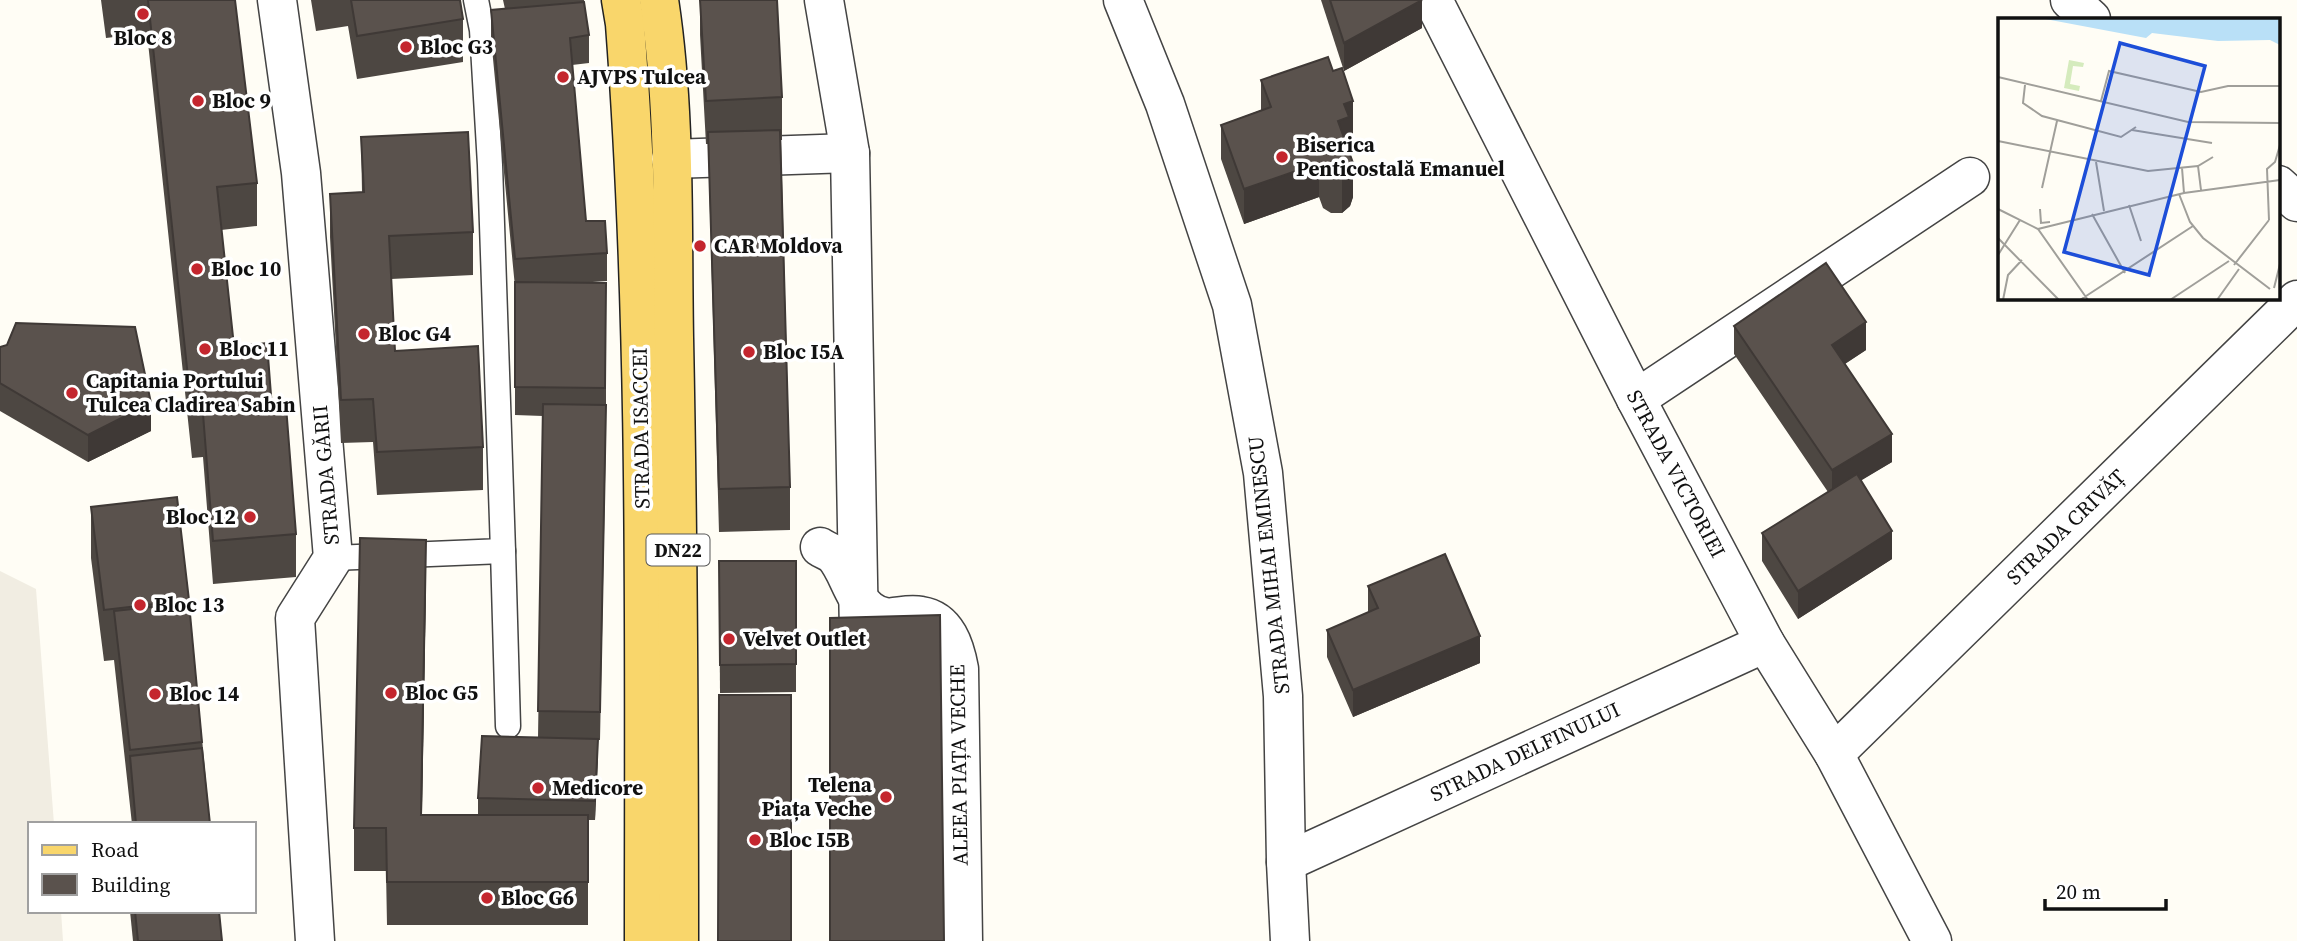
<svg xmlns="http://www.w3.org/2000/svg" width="2297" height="941" font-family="'Source Serif 4',serif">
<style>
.plaza{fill:#f1ede2}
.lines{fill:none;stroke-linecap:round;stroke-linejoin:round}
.service-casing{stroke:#444;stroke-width:27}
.minor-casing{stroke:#444;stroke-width:41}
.tertiary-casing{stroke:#444;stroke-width:41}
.primary-casing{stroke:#222;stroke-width:41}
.service{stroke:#fff;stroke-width:24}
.minor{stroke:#fff;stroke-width:38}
.tertiary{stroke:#fff;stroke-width:38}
.primary{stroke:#f9d66b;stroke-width:38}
.wall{fill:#4d4742}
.shaded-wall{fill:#3f3936}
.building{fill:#5a524d;stroke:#3f3936;stroke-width:2}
.poi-dot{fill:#c4262e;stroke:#fff;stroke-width:2.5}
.labels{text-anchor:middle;stroke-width:7;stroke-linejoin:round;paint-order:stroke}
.shield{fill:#fff;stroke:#585858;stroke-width:2}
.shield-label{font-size:19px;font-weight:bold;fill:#111}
.poi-label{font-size:21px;font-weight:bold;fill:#111;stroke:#fff;text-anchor:start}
.street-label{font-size:21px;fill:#111;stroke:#fff}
.inset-road{fill:none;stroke:#a09f9a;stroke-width:2}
.view{fill:#1d4ed8;fill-opacity:0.15;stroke:#1d4ed8;stroke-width:3.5}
.inset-edge{fill:none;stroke:#111;stroke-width:3.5}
</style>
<rect width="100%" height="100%" fill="#fffdf5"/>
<path class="plaza" d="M 0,571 L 36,589 L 54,824 L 30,824 L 30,911 L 61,911 L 63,941 L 0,941 Z"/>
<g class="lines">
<g class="service-casing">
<g id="service">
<path d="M 503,551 L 508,726"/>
<path d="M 333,558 L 503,551 L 490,165 L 482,30 L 476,0"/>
</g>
</g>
<g class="minor-casing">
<g id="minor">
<path d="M 277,0 L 301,173 L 333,558 L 295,618 L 315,941"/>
<path d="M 824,0 L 850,153 L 859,633"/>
<path d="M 1123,0 L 1165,104 L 1232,305 L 1263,473 L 1283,696 L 1286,862 L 1290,941"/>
<path d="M 2070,0 L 2091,19"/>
<path d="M 671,159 L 850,153"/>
<path d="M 2278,185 L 2297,202"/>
<path d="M 1636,399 L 1970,177"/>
<path d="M 820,547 C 824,550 831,552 834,555 C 849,572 851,596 869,610 C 889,625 900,612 921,616 C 947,620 955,647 959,669 L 963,941"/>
<path d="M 1834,754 L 2297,300"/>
<path d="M 1286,862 L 1765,643"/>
</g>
</g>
<g class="tertiary-casing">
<path id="tertiary" d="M 1433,0 L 1636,399 L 1765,643 L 1834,754 L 1932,941"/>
</g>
<g class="primary-casing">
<g id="primary">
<path d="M 621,0 L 625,24 C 648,329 644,635 644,941"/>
<path d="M 659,0 C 676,111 672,226 674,338 C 678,539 679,740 679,941"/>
</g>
</g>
<use href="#service" class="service"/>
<use href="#minor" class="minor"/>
<use href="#tertiary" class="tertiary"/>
<use href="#primary" class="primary"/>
</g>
<g class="wall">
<path d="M 101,0 L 235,0 L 257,183 L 257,226 L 221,230 L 234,346 L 272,408 L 296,534 L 296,577 L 213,584 L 203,457 L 192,458 L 147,33 L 106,38 Z"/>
<path d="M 311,0 L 460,0 L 463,19 L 463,62 L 357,79 L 348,26 L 316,31 Z"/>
<path d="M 503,0 L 584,0 L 589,35 L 589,63 L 572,65 L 586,221 L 607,253 L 607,281 L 578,283 L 606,283 L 606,433 L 600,740 L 598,740 L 595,820 L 588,820 L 588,925 L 387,925 L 386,871 L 354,871 L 354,828 L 426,583 L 422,815 L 478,815 L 478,798 L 538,738 L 543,416 L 515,415 L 515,287 L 491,38 L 491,10 L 505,9 Z"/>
<path d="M 699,0 L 777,0 L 782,97 L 782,140 L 781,140 L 790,487 L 790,530 L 719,532 L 708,144 L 706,144 L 700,35 L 700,1 Z"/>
<path d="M 1321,0 L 1422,0 L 1422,28 L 1344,71 Z"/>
<path d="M 1261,80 L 1353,135 L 1349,137 L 1349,152 L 1353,197 L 1350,206 L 1342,213 L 1331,213 L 1323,208 L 1319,197 L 1244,224 L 1221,159 L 1221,125 L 1261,110 Z"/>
<path d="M 361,137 L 473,232 L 473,275 L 391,279 L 395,351 L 483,447 L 483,490 L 377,495 L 373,442 L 341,443 L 330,237 L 330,194 L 362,192 Z"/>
<path d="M 1734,326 L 1866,350 L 1845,364 L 1892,462 L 1861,480 L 1892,559 L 1798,619 L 1762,561 L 1762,533 L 1828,492 L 1734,354 Z"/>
<path d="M 7,345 L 151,431 L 88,462 L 0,411 L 0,347 Z"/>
<path d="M 91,507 L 189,600 L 210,824 L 132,824 L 114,660 L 104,661 L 91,558 Z"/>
<path d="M 719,561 L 796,561 L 796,692 L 720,693 Z"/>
<path d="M 1368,586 L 1480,663 L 1353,717 L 1327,657 L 1327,630 L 1368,612 Z"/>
<path d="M 130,911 L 219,911 L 222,941 L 133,941 Z"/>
</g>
<g class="shaded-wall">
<path d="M 1422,0 L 1422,28 L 1344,71 L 1344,43 Z"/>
<path d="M 1353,101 L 1353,135 L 1349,137 L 1349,152 L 1338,121 L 1344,104 Z"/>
<path d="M 1319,163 L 1319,197 L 1244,224 L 1244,189 Z"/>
<path d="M 1353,163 L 1353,197 L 1350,206 L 1342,213 L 1342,178 Z"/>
<path d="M 1866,322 L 1866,350 L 1832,372 L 1832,345 Z"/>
<path d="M 151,403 L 151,431 L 88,462 L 88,435 Z"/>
<path d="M 1892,434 L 1892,462 L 1832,498 L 1832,470 Z"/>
<path d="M 1892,531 L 1892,559 L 1798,619 L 1798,591 Z"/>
<path d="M 426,540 L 426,583 L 421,858 L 421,815 Z"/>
<path d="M 1480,636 L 1480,663 L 1353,717 L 1353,690 Z"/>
<path d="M 598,739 L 598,759 L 595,820 L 595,801 Z"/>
</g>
<g class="building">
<path d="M 148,0 L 235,0 L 257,183 L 217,187 L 234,346 L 267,343 L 272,408 L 286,406 L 296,534 L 213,541 L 203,414 L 192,415 Z"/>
<path d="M 351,0 L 460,0 L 463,19 L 357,36 Z"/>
<path d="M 700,0 L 777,0 L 782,97 L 706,101 Z"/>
<path d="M 1330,0 L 1422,0 L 1344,43 Z"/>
<path d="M 584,2 L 589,35 L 570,38 L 586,221 L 605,221 L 607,253 L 515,259 L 491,10 Z"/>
<path d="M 1328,57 L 1333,71 L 1342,68 L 1353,101 L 1344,104 L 1349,117 L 1338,121 L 1353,163 L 1350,172 L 1342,178 L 1331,178 L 1323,173 L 1319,163 L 1244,189 L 1221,125 L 1271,107 L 1261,80 Z"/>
<path d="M 780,130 L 790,487 L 719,489 L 708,132 Z"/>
<path d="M 468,132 L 473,232 L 389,236 L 395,351 L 478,346 L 483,447 L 377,452 L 373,399 L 341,400 L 330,194 L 364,192 L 361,137 Z"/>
<path d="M 1826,263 L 1866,322 L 1832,345 L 1892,434 L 1832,470 L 1734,326 Z"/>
<path d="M 515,282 L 606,283 L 605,388 L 515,387 Z"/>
<path d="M 16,323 L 135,327 L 151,403 L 88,435 L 0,383 L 0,347 L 7,345 Z"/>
<path d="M 543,404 L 606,405 L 600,712 L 538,711 Z"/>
<path d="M 1857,474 L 1892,531 L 1798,591 L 1762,533 Z"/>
<path d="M 177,497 L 189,600 L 104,610 L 91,507 Z"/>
<path d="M 360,538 L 426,540 L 421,815 L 588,815 L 588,882 L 387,882 L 386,828 L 354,828 Z"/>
<path d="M 1445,554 L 1480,636 L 1353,690 L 1327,630 L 1378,608 L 1368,586 Z"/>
<path d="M 719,561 L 796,561 L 796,664 L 720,665 Z"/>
<path d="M 189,603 L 202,742 L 130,750 L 114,611 Z"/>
<path d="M 940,615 L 944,941 L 830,941 L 830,618 Z"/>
<path d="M 719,695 L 791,695 L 791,941 L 718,941 Z"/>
<path d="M 482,736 L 598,739 L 595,801 L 478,798 Z"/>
<path d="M 202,748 L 210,824 L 136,824 L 130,756 Z"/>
<path d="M 135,911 L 219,911 L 222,941 L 138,941 Z"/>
</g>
<g class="poi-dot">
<circle cx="143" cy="14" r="7"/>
<circle cx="406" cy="47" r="7"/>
<circle cx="563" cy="77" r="7"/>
<circle cx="198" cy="101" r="7"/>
<circle cx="1282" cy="157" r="7"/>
<circle cx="700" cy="246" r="7"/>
<circle cx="197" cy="269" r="7"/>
<circle cx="364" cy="334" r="7"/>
<circle cx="205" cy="349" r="7"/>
<circle cx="749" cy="352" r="7"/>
<circle cx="72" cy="393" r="7"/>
<circle cx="250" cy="517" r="7"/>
<circle cx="140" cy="605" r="7"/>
<circle cx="729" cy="639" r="7"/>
<circle cx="391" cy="693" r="7"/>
<circle cx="155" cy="694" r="7"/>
<circle cx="538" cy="788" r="7"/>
<circle cx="886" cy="797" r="7"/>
<circle cx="755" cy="840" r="7"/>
<circle cx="487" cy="898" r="7"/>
</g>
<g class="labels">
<rect class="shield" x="646.5" y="534.5" width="63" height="31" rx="5"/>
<g class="shield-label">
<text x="678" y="557">DN22</text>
</g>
<g class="poi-label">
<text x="143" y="45" text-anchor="middle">Bloc 8</text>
<text x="420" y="54">Bloc G3</text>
<text x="577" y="84">AJVPS Tulcea</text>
<text x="212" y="108">Bloc 9</text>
<text x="1296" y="152">Biserica<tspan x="1296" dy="24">Penticostală Emanuel</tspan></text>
<text x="714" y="253">CAR Moldova</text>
<text x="211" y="276">Bloc 10</text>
<text x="378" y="341">Bloc G4</text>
<text x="219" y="356">Bloc 11</text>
<text x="763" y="359">Bloc I5A</text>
<text x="86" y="388">Capitania Portului<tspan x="86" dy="24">Tulcea Cladirea Sabin</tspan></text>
<text x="236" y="524" text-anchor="end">Bloc 12</text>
<text x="154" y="612">Bloc 13</text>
<text x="743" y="646">Velvet Outlet</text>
<text x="405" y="700">Bloc G5</text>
<text x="169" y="701">Bloc 14</text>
<text x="872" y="792" text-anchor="end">Telena<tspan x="872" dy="24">Piața Veche</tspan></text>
<text x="552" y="795">Medicore</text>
<text x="769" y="847">Bloc I5B</text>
<text x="501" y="905">Bloc G6</text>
</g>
<g class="street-label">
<text transform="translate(641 428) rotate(-91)" y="7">STRADA ISACCEI</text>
<text transform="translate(1676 474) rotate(62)" y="7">STRADA VICTORIEI</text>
<text transform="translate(326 475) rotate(-95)" y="7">STRADA GĂRII</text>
<text transform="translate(2066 527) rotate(-44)" y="7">STRADA CRIVĂȚ</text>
<text transform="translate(1269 565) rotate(-96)" y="7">STRADA MIHAI EMINESCU</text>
<text transform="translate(1525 752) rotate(-25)" y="7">STRADA DELFINULUI</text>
<text transform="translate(959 765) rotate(-91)" y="7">ALEEA PIAȚA VECHE</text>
</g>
</g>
<g transform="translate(1998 18)">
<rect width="282" height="282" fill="#fffdf5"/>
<path d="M 71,42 L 86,45 L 85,49 L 75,48 L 72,66 L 82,68 L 81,73 L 66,70 Z" fill="#d5ebbd"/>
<path d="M 42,0 L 282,0 L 282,27 L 272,22 L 220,23 L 154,15 L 148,20 Z" fill="#b9e0f7"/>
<path class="inset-road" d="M 0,59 L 190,104 L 282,105M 27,67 L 25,85 L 44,98 L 123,119 L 138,109M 103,83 L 111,53 L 203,74 L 230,68 L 282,68M 134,112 L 214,125M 0,123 L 150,153 L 200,148 L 215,139M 98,144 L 106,193M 200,148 L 203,172M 184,150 L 186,175M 44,170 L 59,103M 181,176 L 192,204 L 205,220 L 272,271M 131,187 L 143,223M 0,191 L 40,211 L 90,282M 42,191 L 43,205 L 52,204M 94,196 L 127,255M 271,202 L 269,151 L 277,144 L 282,127M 40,211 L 186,175 L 282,162M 0,220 L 61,282M 0,237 L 22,202M 236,247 L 271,202M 276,270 L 282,246M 5,282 L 10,257 L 24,242M 82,282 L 195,208M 172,282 L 231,243M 219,282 L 241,251"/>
<path class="view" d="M 122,25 L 207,48 L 151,257 L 66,234 Z"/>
<rect width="282" height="282" class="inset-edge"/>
</g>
<rect x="28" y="822" width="228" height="91" fill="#ffffff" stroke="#a0a0a0" stroke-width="2"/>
<rect x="42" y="845" width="35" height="10" fill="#f9d66b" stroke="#a0a0a0" stroke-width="2"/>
<text x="91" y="857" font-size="21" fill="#111111">Road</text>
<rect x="42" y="874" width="35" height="21" fill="#5a524d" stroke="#a0a0a0" stroke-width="2"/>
<text x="91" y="892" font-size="21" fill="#111111">Building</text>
<path d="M2045 899v10h121v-10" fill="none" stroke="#111111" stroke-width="3.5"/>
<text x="2056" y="899" font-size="21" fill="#111111" stroke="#ffffff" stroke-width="5" paint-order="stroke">20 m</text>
</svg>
